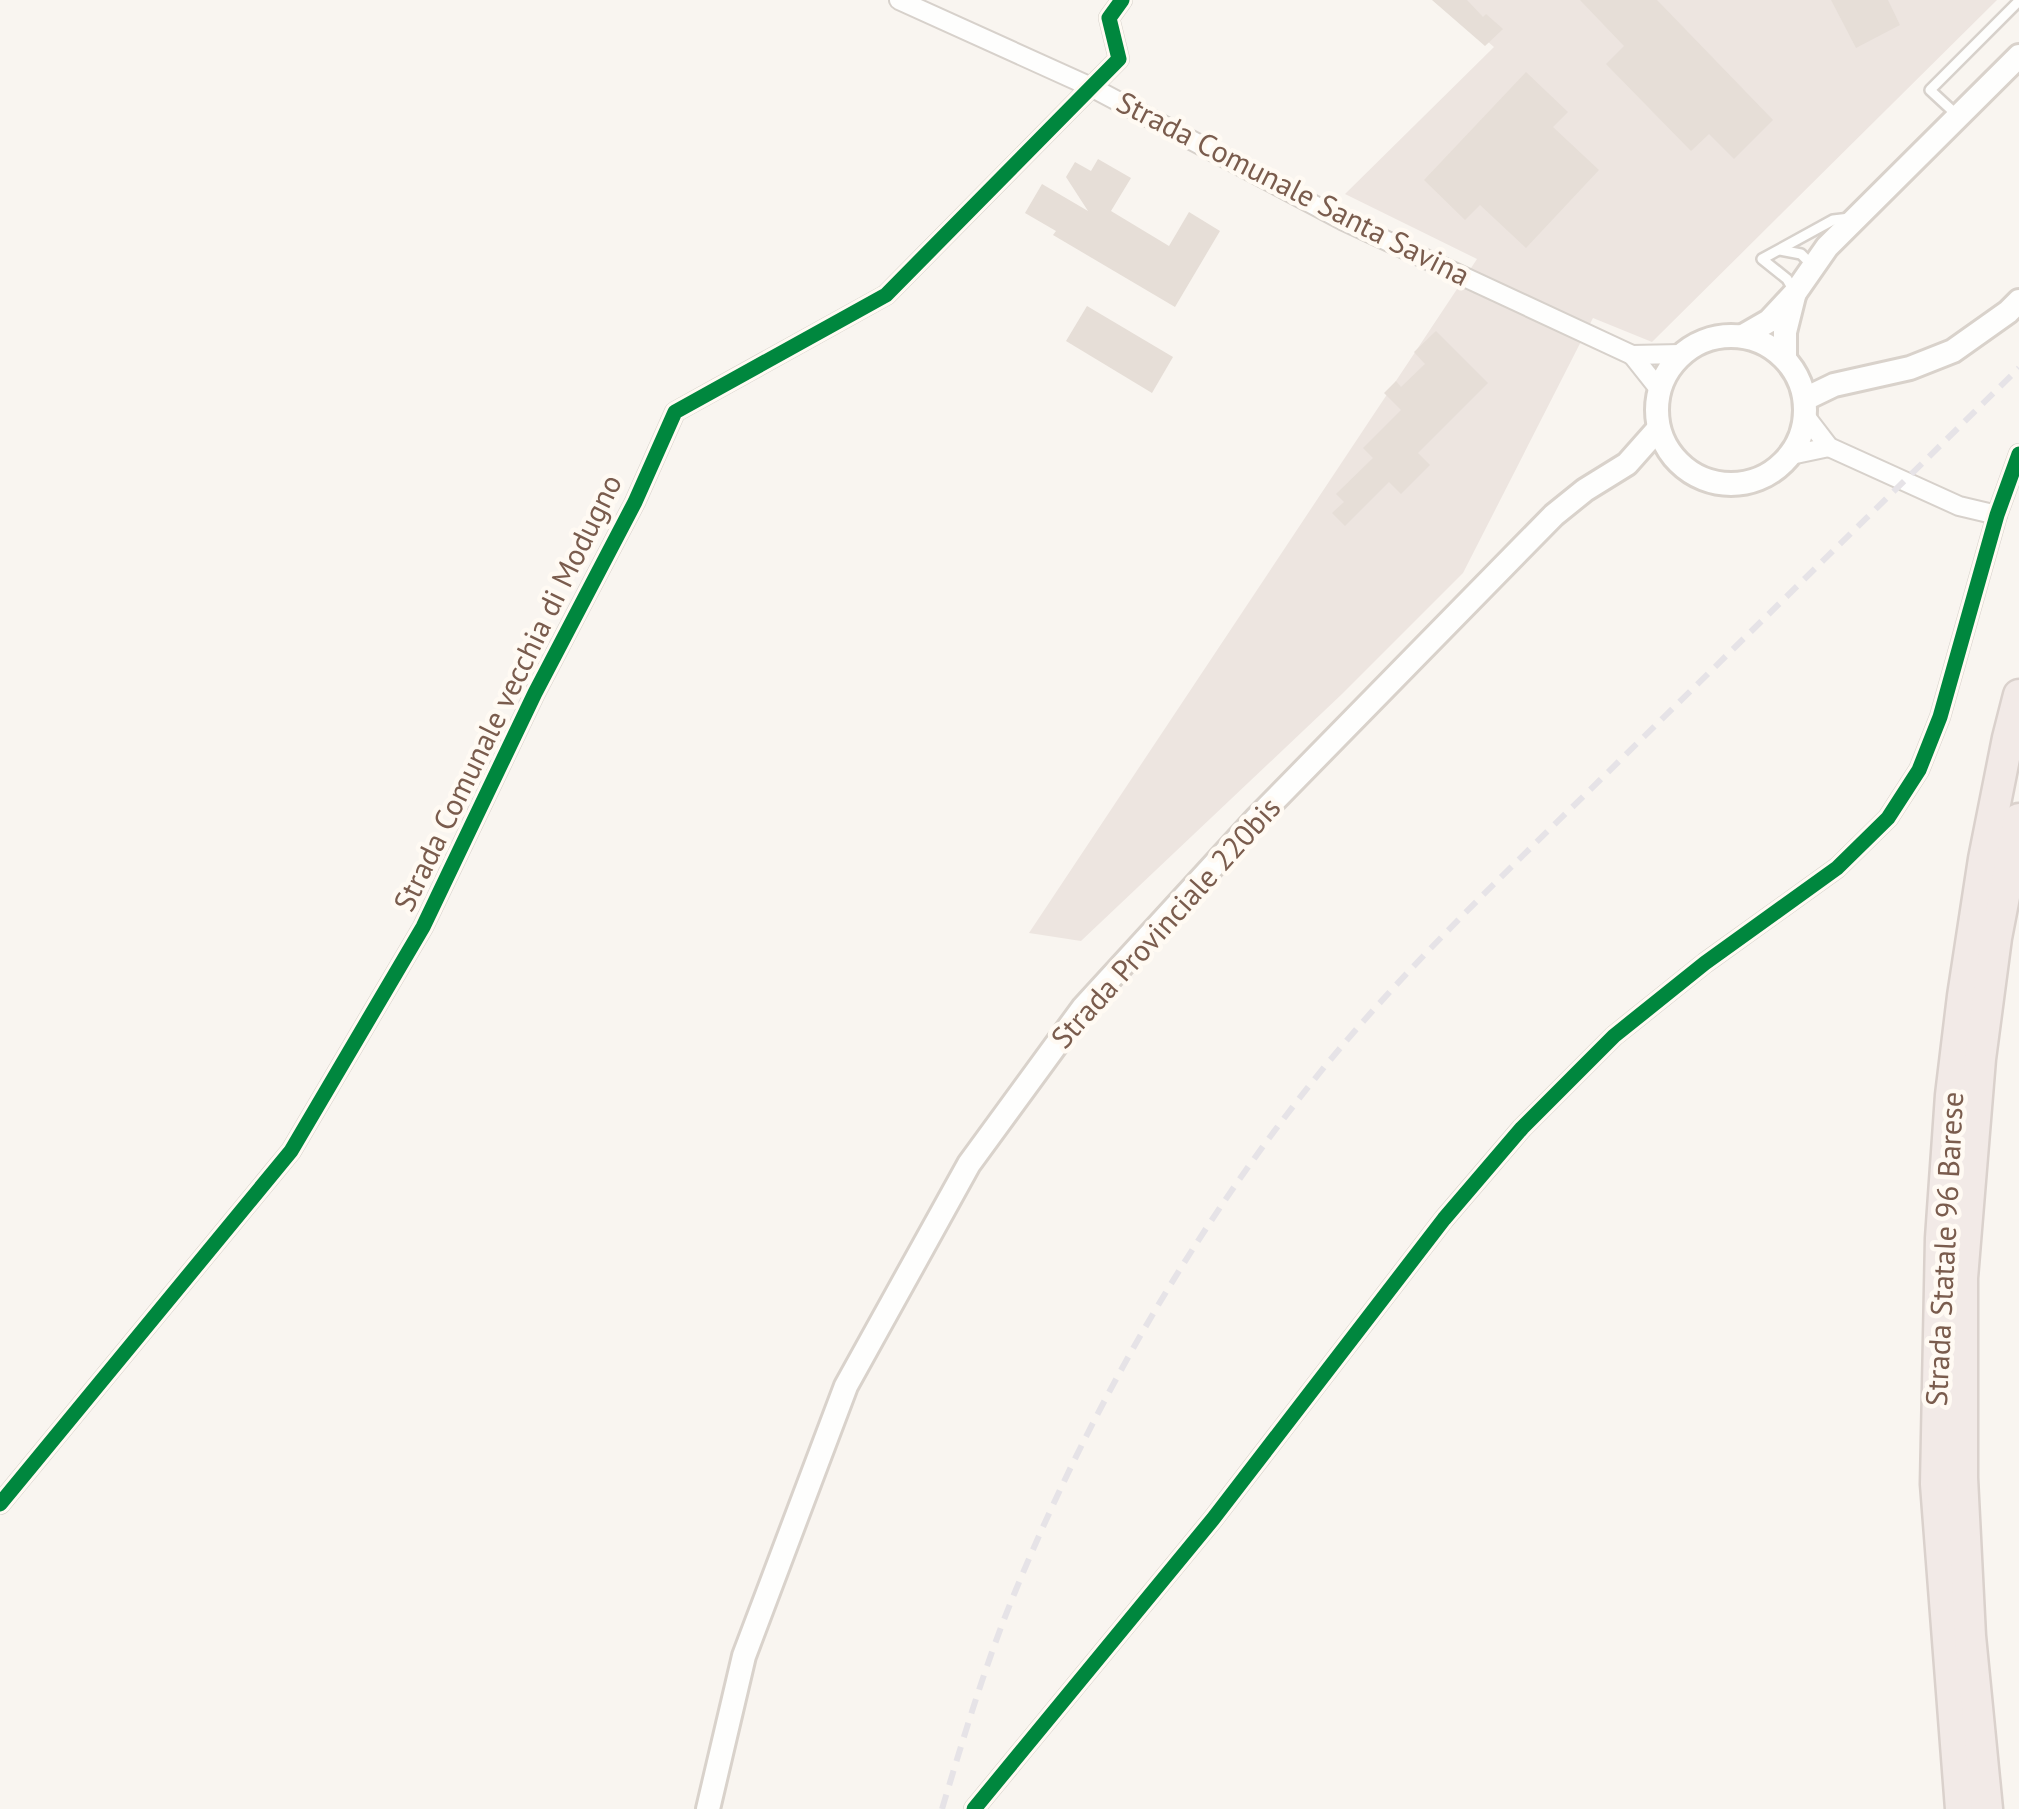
<svg xmlns="http://www.w3.org/2000/svg" width="2019" height="1809" font-family="'PT Sans',sans-serif">
<style>
.industrial{fill:#ede5e0}
.building{fill:#e6ded7}
.lines{fill:none;stroke-linecap:round;stroke-linejoin:round}
.lane-casing{stroke:#d7d1cb;stroke-width:14}
.street-casing{stroke:#d7d1cb;stroke-width:22}
.secondary-casing{stroke:#d9d2cb;stroke-width:28}
.highway-casing{stroke:#dad1cc;stroke-width:35}
.lane{stroke:#fefefd;stroke-width:9}
.street{stroke:#fefefd;stroke-width:18}
.secondary{stroke:#fefefd;stroke-width:22}
.highway{stroke:#f2eae7;stroke-width:30}
.rail{stroke:#e6e3e7;stroke-width:6;stroke-dasharray:15 10;stroke-linecap:butt}
.cycleway-casing{stroke:#fffaf3;stroke-width:21}
.cycleway{stroke:#00873e;stroke-width:15}
.labels{text-anchor:middle;stroke-width:9;stroke-linejoin:round;paint-order:stroke}
.street-label{font-size:30px;fill:#7a5c4d;stroke:#fffaf3}
</style>
<rect width="100%" height="100%" fill="#f9f5f0"/>
<path class="industrial" d="M 1439,0 L 1997,0 L 1652,342 L 1593,318 L 1463,573 L 1342,694 L 1081,941 L 1029,933 L 1477,259 L 1345,194 L 1494,47 Z"/>
<g class="building">
<path d="M 1432,0 L 1467,0 L 1483,17 L 1486,14 L 1503,29 L 1485,46 Z"/>
<path d="M 1580,0 L 1657,0 L 1773,120 L 1734,159 L 1709,134 L 1691,151 L 1606,64 L 1624,46 Z"/>
<path d="M 1831,0 L 1888,0 L 1900,25 L 1856,48 Z"/>
<path d="M 1526,72 L 1568,112 L 1553,127 L 1599,170 L 1526,248 L 1480,205 L 1465,220 L 1424,180 Z"/>
<path d="M 1098,159 L 1131,178 L 1111,211 L 1169,246 L 1189,212 L 1220,231 L 1175,307 L 1053,235 L 1056,231 L 1025,213 L 1042,184 L 1088,211 L 1066,177 L 1075,162 L 1091,171 Z"/>
<path d="M 1087,306 L 1173,357 L 1152,393 L 1066,341 Z"/>
<path d="M 1436,331 L 1488,383 L 1418,453 L 1430,465 L 1401,494 L 1389,482 L 1345,526 L 1332,513 L 1344,502 L 1336,494 L 1373,458 L 1363,448 L 1401,410 L 1384,393 L 1396,381 L 1401,387 L 1425,364 L 1414,352 Z"/>
</g>
<g class="lines">
<g class="lane-casing">
<g id="lane">
<path d="M 1957,115 L 1930,90 L 2019,1"/>
<path d="M 1780,250 L 1801,254 L 1812,265"/>
<path d="M 1794,291 L 1787,279 L 1762,259 L 1833,220 L 1850,218"/>
</g>
</g>
<g class="street-casing">
<g id="street">
<path d="M 899,0 L 1091,87 L 1344,221 L 1632,355 L 1681,354"/>
<path d="M 1632,355 L 1659,389"/>
<path d="M 1806,417 L 1829,447 L 1959,506 L 1997,515"/>
<path d="M 1791,455 L 1829,447"/>
<path d="M 0,1504 L 291,1151 L 423,927 L 535,693 L 635,502 L 675,412 L 886,295 L 1119,59 L 1109,18 L 1122,0"/>
<path d="M 974,1809 L 1213,1519 L 1444,1219 L 1522,1128 L 1614,1036 L 1705,963 L 1837,868 L 1888,818 L 1919,770 L 1940,717 L 1997,515 L 2019,454"/>
</g>
</g>
<g class="secondary-casing">
<g id="secondary">
<circle cx="1731" cy="410" r="74"/>
<path d="M 1743,336 L 1769,321 L 1795,293 L 1827,247 L 2019,56"/>
<path d="M 1785,358 L 1785,332 L 1794,296"/>
<path d="M 1805,399 L 1834,385 L 1910,368 L 1953,351 L 2008,312 L 2019,301"/>
<path d="M 708,1809 L 744,1656 L 846,1386 L 969,1164 L 1083,1008 L 1257,818 L 1554,515 L 1585,490 L 1627,464 L 1658,429"/>
</g>
</g>
<g class="highway-casing">
<g id="highway">
<path d="M 1961,1809 L 1936,1484 L 1941,1238 L 1951,1095 L 1963,996 L 1984,859 L 2008,738 L 2019,695"/>
<path d="M 1987,1809 L 1970,1636 L 1962,1478 L 1962,1278 L 1980,1059 L 1996,938 L 2019,819"/>
</g>
</g>
<use href="#lane" class="lane"/>
<use href="#street" class="street"/>
<use href="#secondary" class="secondary"/>
<use href="#highway" class="highway"/>
<path class="rail" d="M 942,1809 C 964,1736 986,1662 1015,1592 C 1087,1417 1182,1249 1298,1100 C 1388,984 1496,882 1600,780 C 1740,642 1880,505 2019,368"/>
<g class="cycleway-casing">
<g id="cycleway">
<path d="M 0,1504 L 291,1151 L 423,927 L 535,693 L 635,502 L 675,412 L 886,295 L 1119,59 L 1109,18 L 1122,0"/>
<path d="M 974,1809 L 1213,1519 L 1444,1219 L 1522,1128 L 1614,1036 L 1705,963 L 1837,868 L 1888,818 L 1919,770 L 1940,717 L 1997,515 L 2019,454"/>
</g>
</g>
<use href="#cycleway" class="cycleway"/>
</g>
<g class="labels">
<g class="street-label">
<text transform="translate(1293 189) rotate(27)" y="10">Strada Comunale Santa Savina</text>
<text transform="translate(508 693) rotate(-64)" y="10">Strada Comunale vecchia di Modugno</text>
<text transform="translate(1166 923) rotate(-48)" y="10">Strada Provinciale 220bis</text>
<text transform="translate(1945 1249) rotate(-87)" y="10">Strada Statale 96 Barese</text>
</g>
</g>
</svg>
